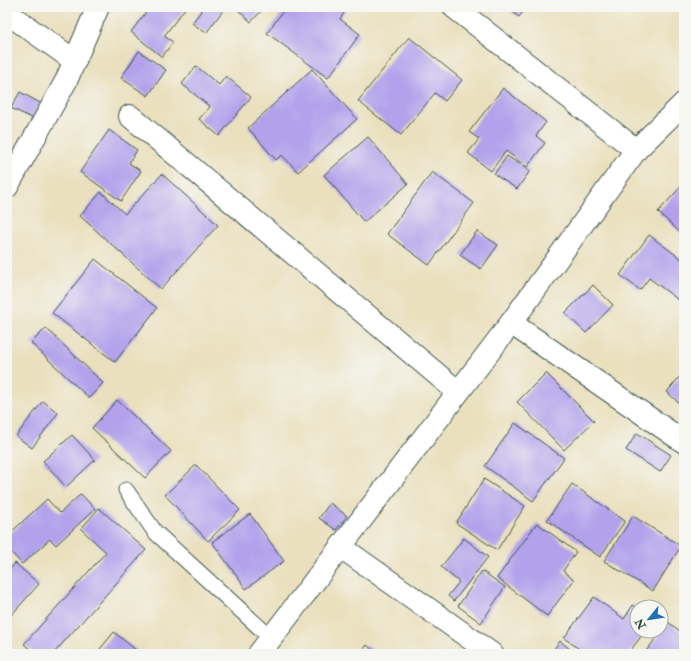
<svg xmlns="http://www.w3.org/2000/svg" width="691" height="661" font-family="'IM FELL Double Pica',serif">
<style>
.building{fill:#b3a2eb}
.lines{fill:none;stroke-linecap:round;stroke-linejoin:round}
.service-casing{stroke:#3d5549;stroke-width:17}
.minor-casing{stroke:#3d5549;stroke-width:24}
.tertiary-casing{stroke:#3d5549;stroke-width:24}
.service{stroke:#fff;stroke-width:15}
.minor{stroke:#fff;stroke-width:22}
.tertiary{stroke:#fff;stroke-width:22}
</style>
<rect width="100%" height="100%" fill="#f6f6f2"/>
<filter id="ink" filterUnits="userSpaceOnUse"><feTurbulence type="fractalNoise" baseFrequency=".025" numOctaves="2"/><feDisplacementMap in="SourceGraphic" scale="8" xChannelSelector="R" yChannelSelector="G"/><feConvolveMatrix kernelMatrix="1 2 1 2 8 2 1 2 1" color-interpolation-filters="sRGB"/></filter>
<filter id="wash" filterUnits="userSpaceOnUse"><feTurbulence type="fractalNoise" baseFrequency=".012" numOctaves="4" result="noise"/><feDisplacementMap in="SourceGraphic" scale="16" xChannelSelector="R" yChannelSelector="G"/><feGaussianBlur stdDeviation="0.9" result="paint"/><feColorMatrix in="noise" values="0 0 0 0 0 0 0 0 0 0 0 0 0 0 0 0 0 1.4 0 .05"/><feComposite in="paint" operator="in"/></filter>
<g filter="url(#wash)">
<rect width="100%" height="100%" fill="#eae0be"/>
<g id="blocks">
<g class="building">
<path d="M 150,7 L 186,7 L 164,36 L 173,42 L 162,57 L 131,32 Z"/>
<path d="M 204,7 L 223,7 L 225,8 L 206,33 L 192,23 Z"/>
<path d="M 235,7 L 265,7 L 251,22 Z"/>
<path d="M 286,7 L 348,7 L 340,19 L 360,34 L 328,78 L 267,33 Z"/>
<path d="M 506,7 L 527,7 L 519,17 Z"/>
<path d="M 409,37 L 462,80 L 445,101 L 435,93 L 401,135 L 358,101 Z"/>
<path d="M 139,51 L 166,70 L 148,96 L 121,78 Z"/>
<path d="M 196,66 L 219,85 L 226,76 L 251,97 L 219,136 L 199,119 L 210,107 L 182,84 Z"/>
<path d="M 312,69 L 357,119 L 298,172 L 282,155 L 276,160 L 248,128 Z"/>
<path d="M 503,88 L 546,122 L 536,136 L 545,143 L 527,167 L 506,151 L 491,171 L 468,153 L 479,139 L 469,132 Z"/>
<path d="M 20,92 L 42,104 L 34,119 L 11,108 Z"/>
<path d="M 109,130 L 137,150 L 129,163 L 141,171 L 121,201 L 80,172 Z"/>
<path d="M 368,137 L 408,184 L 364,222 L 324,175 Z"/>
<path d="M 7,149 L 19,155 L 7,182 Z"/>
<path d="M 507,156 L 530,171 L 517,189 L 494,174 Z"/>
<path d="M 432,172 L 474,203 L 429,265 L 387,234 Z"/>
<path d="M 162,174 L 218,225 L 161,289 L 80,216 L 101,192 L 125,214 Z"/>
<path d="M 684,183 L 684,236 L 658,212 Z"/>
<path d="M 477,231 L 498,245 L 481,269 L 460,255 Z"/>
<path d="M 649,235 L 684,261 L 684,304 L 649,278 L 640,290 L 620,275 Z"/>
<path d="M 95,259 L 157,308 L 115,362 L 52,313 Z"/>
<path d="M 593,285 L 613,305 L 586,333 L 565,313 Z"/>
<path d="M 46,328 L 103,383 L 89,398 L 31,343 Z"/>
<path d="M 546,373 L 594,421 L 564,450 L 517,402 Z"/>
<path d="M 681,375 L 684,378 L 684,402 L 681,405 L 667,392 Z"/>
<path d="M 117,400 L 171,451 L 145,478 L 92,428 Z"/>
<path d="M 43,401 L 58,413 L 32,448 L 16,436 Z"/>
<path d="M 515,423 L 564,458 L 533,501 L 485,466 Z"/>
<path d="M 637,433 L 671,455 L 660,472 L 626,450 Z"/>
<path d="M 72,435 L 95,460 L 66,487 L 43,461 Z"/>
<path d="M 196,465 L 240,510 L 208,541 L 165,495 Z"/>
<path d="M 484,479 L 525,506 L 497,550 L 456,523 Z"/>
<path d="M 572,484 L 625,521 L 600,557 L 547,520 Z"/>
<path d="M 81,494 L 95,509 L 56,545 L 50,539 L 22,564 L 7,548 L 7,536 L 47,499 L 60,513 Z"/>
<path d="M 330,503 L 347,516 L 336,530 L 319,518 Z"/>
<path d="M 99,508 L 146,550 L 53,654 L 35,654 L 24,644 L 106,552 L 81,529 Z"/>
<path d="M 250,514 L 284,561 L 246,589 L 212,542 Z"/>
<path d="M 633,516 L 681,546 L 653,591 L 604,561 Z"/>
<path d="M 537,523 L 576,552 L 563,571 L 574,580 L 547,616 L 497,578 Z"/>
<path d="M 464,538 L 488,557 L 454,601 L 448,596 L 459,582 L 441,567 Z"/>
<path d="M 15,563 L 39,584 L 7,620 L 7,573 Z"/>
<path d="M 482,571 L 505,587 L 481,623 L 458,606 Z"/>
<path d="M 594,597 L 624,619 L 633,605 L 637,608 L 637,631 L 645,631 L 628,654 L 586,654 L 564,638 Z"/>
<path d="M 668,622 L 684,634 L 684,654 L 644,654 Z"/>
<path d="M 114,632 L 141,654 L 96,654 Z"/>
<path d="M 560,641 L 576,654 L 550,654 Z"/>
<path d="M 367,645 L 378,654 L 360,654 Z"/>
</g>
</g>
</g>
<g filter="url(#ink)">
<use href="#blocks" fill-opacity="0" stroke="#3d5549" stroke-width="1"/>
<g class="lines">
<g class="service-casing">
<path id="service" d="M 126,490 L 155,532 L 271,638"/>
</g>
<g class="minor-casing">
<g id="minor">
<path d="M 454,7 L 636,150"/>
<path d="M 7,13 L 75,61"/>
<path d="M 130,116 L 458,392"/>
<path d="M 7,187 L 66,81 L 98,7"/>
<path d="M 511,323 L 684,442"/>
<path d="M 341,547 L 492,654"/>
</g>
</g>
<g class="tertiary-casing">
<path id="tertiary" d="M 259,654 L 511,323 L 636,150 L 684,103"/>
</g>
<use href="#service" class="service"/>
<use href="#minor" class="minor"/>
<use href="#tertiary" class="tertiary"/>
</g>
</g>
<rect width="691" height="661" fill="none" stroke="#f6f6f2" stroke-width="24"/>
<g transform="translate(649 619) rotate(240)"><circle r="19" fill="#f6f6f2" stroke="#a0aca6"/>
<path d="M0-3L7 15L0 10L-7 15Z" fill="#1f6fb2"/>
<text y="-6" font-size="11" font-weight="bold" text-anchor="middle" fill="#1f3d34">N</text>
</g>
</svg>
